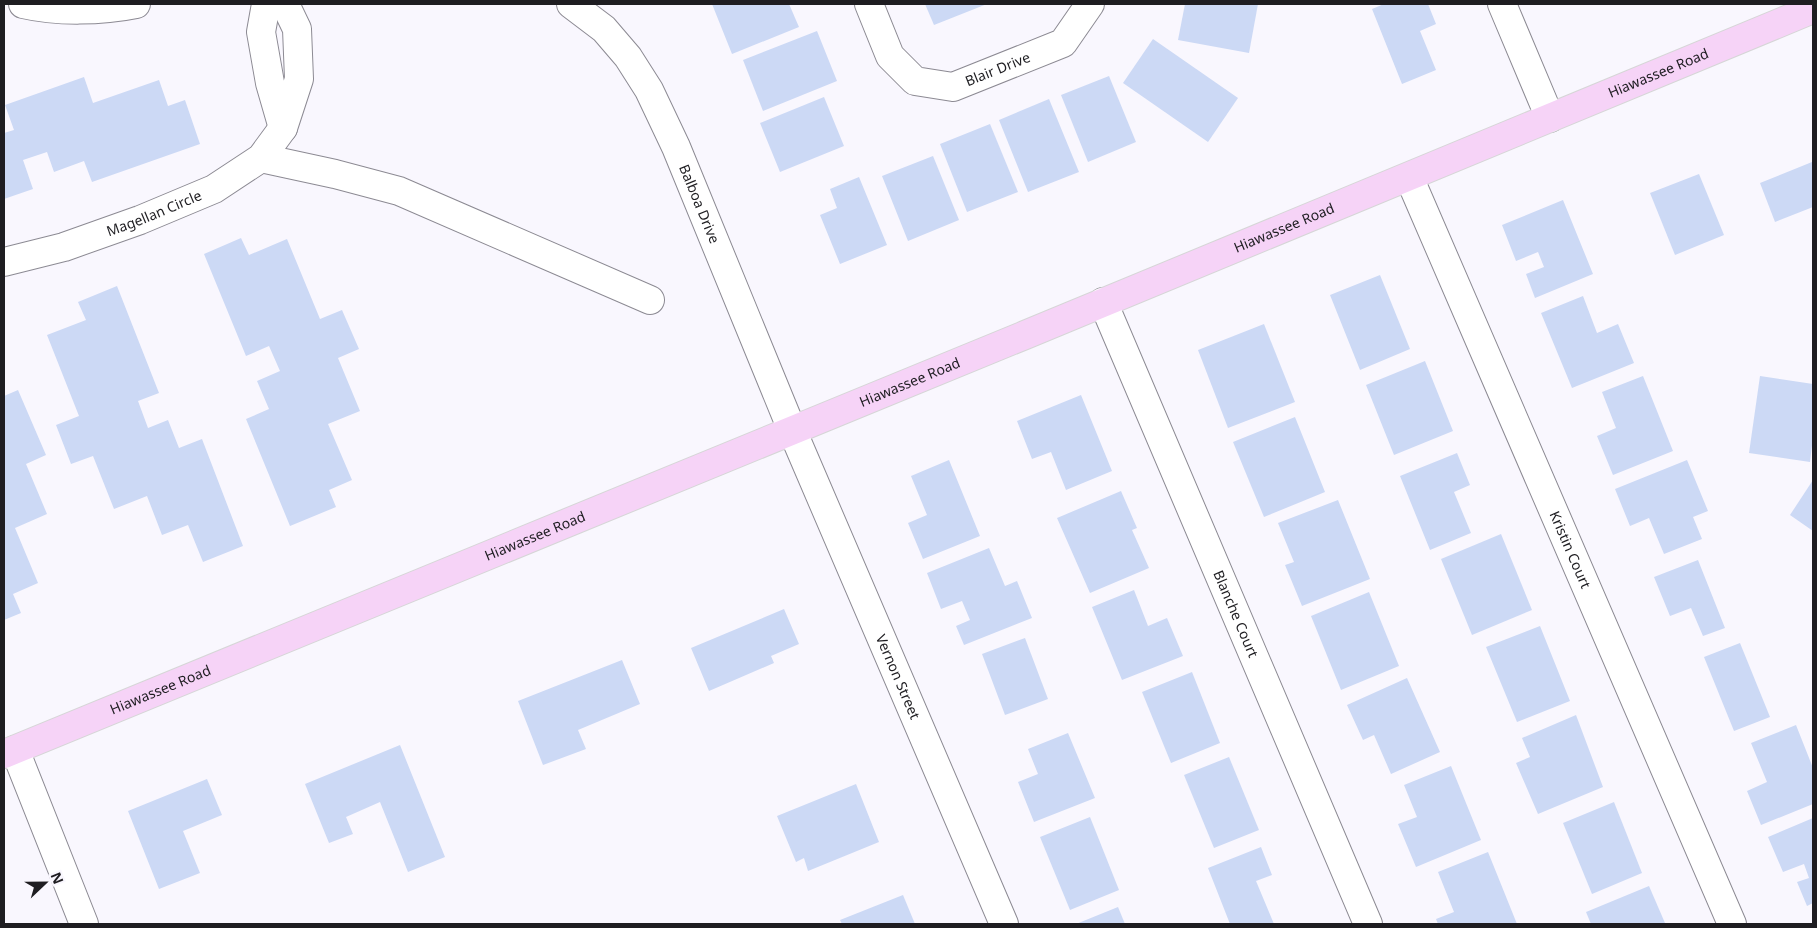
<svg xmlns="http://www.w3.org/2000/svg" width="1817" height="928" font-family="'Noto Sans',sans-serif">
<style>
.building{fill:#ccd9f5}
.lines{fill:none;stroke-linecap:round;stroke-linejoin:round}
.minor-casing{stroke:#8c8a93;stroke-width:30}
.major-casing{stroke:#d6d6d7;stroke-width:30}
.minor{stroke:#fff;stroke-width:28}
.major{stroke:#f6d3f7;stroke-width:28}
.labels{text-anchor:middle;stroke-width:4.5;stroke-linejoin:round;paint-order:stroke}
.street-label{font-size:14px;fill:#1e1d21;stroke:#f9f7fe}
</style>
<rect width="100%" height="100%" fill="#f9f7fe"/>
<g class="building">
<path d="M 712,4 L 789,4 L 799,27 L 732,54 Z"/>
<path d="M 925,4 L 987,4 L 934,25 Z"/>
<path d="M 1185,4 L 1258,4 L 1249,53 L 1178,40 Z"/>
<path d="M 1384,4 L 1428,4 L 1436,24 L 1420,31 L 1436,70 L 1402,84 L 1372,9 Z"/>
<path d="M 817,31 L 837,81 L 763,111 L 743,60 Z"/>
<path d="M 1153,39 L 1238,98 L 1208,142 L 1123,83 Z"/>
<path d="M 1109,76 L 1136,142 L 1088,162 L 1061,95 Z"/>
<path d="M 84,77 L 93,103 L 159,80 L 168,106 L 185,100 L 200,144 L 92,182 L 84,161 L 54,172 L 47,152 L 23,160 L 33,189 L 4,199 L 4,133 L 14,130 L 5,105 Z"/>
<path d="M 824,97 L 844,146 L 780,172 L 760,123 Z"/>
<path d="M 1049,99 L 1079,172 L 1028,192 L 999,120 Z"/>
<path d="M 990,124 L 1018,192 L 967,212 L 940,144 Z"/>
<path d="M 933,156 L 959,220 L 908,241 L 882,176 Z"/>
<path d="M 1812,162 L 1813,207 L 1775,222 L 1760,183 Z"/>
<path d="M 1699,174 L 1724,235 L 1675,255 L 1650,193 Z"/>
<path d="M 859,177 L 887,245 L 840,264 L 820,215 L 837,208 L 830,189 Z"/>
<path d="M 1563,200 L 1593,274 L 1535,298 L 1526,274 L 1544,267 L 1538,252 L 1516,261 L 1502,225 Z"/>
<path d="M 241,238 L 249,255 L 287,239 L 320,319 L 342,310 L 359,349 L 338,358 L 360,411 L 328,424 L 352,480 L 329,490 L 336,507 L 290,526 L 246,419 L 269,409 L 257,381 L 280,371 L 269,346 L 246,356 L 204,254 Z"/>
<path d="M 1380,275 L 1410,349 L 1360,370 L 1330,295 Z"/>
<path d="M 117,286 L 159,393 L 138,401 L 148,428 L 168,420 L 179,448 L 202,439 L 243,546 L 203,562 L 188,525 L 162,535 L 147,496 L 114,509 L 93,456 L 71,464 L 56,425 L 79,416 L 47,335 L 86,320 L 78,302 Z"/>
<path d="M 1583,296 L 1597,333 L 1618,324 L 1634,363 L 1572,388 L 1541,313 Z"/>
<path d="M 1264,324 L 1295,402 L 1228,428 L 1198,350 Z"/>
<path d="M 1425,361 L 1453,431 L 1394,455 L 1366,385 Z"/>
<path d="M 1643,376 L 1673,451 L 1613,475 L 1597,436 L 1616,428 L 1602,392 Z"/>
<path d="M 1760,376 L 1813,384 L 1813,437 L 1810,462 L 1749,453 Z"/>
<path d="M 18,390 L 46,455 L 26,464 L 47,514 L 15,528 L 38,583 L 13,594 L 21,613 L 4,620 L 4,396 Z"/>
<path d="M 1081,395 L 1112,471 L 1066,490 L 1051,452 L 1032,459 L 1017,421 Z"/>
<path d="M 1295,417 L 1325,492 L 1264,517 L 1233,442 Z"/>
<path d="M 1457,453 L 1470,485 L 1454,492 L 1471,533 L 1430,550 L 1400,476 Z"/>
<path d="M 949,460 L 980,536 L 923,559 L 908,523 L 927,515 L 911,476 Z"/>
<path d="M 1687,460 L 1708,511 L 1693,517 L 1702,539 L 1664,554 L 1649,518 L 1630,526 L 1615,489 Z"/>
<path d="M 1813,480 L 1813,531 L 1790,515 Z"/>
<path d="M 1121,491 L 1137,528 L 1132,530 L 1149,568 L 1090,593 L 1057,518 Z"/>
<path d="M 1338,500 L 1370,579 L 1302,606 L 1285,565 L 1294,562 L 1278,523 Z"/>
<path d="M 1501,534 L 1532,610 L 1472,635 L 1441,559 Z"/>
<path d="M 989,548 L 1005,586 L 1017,581 L 1032,618 L 964,645 L 956,626 L 970,620 L 962,601 L 941,609 L 927,573 Z"/>
<path d="M 1698,560 L 1725,628 L 1703,636 L 1691,608 L 1670,616 L 1654,577 Z"/>
<path d="M 1134,590 L 1148,626 L 1167,618 L 1183,656 L 1122,680 L 1092,607 Z"/>
<path d="M 1369,592 L 1399,666 L 1341,690 L 1311,616 Z"/>
<path d="M 784,609 L 799,644 L 771,656 L 774,663 L 709,691 L 691,648 Z"/>
<path d="M 1540,626 L 1570,701 L 1517,722 L 1486,647 Z"/>
<path d="M 1025,638 L 1048,699 L 1005,715 L 982,654 Z"/>
<path d="M 1740,643 L 1770,717 L 1734,731 L 1704,657 Z"/>
<path d="M 622,660 L 640,704 L 578,730 L 586,749 L 543,765 L 518,701 Z"/>
<path d="M 1192,672 L 1220,743 L 1171,763 L 1142,692 Z"/>
<path d="M 1407,678 L 1440,752 L 1391,774 L 1374,735 L 1363,740 L 1347,705 Z"/>
<path d="M 1576,715 L 1603,787 L 1538,814 L 1516,763 L 1530,757 L 1522,738 Z"/>
<path d="M 1796,725 L 1813,768 L 1813,804 L 1761,825 L 1747,791 L 1767,782 L 1751,743 Z"/>
<path d="M 1068,733 L 1095,798 L 1034,822 L 1018,782 L 1038,774 L 1028,749 Z"/>
<path d="M 400,745 L 445,857 L 408,872 L 380,802 L 346,817 L 353,834 L 329,843 L 305,784 Z"/>
<path d="M 1229,757 L 1259,830 L 1214,848 L 1184,775 Z"/>
<path d="M 1451,766 L 1481,840 L 1416,867 L 1398,824 L 1417,817 L 1404,785 Z"/>
<path d="M 207,779 L 222,815 L 183,831 L 200,873 L 159,889 L 128,811 Z"/>
<path d="M 856,784 L 879,842 L 808,871 L 804,858 L 796,862 L 777,816 Z"/>
<path d="M 1614,802 L 1642,873 L 1592,894 L 1563,823 Z"/>
<path d="M 1090,817 L 1119,890 L 1070,910 L 1040,837 Z"/>
<path d="M 1813,818 L 1813,903 L 1807,906 L 1797,882 L 1809,878 L 1804,864 L 1783,872 L 1768,837 Z"/>
<path d="M 1261,847 L 1272,875 L 1256,881 L 1274,924 L 1230,924 L 1208,868 Z"/>
<path d="M 1488,852 L 1517,924 L 1438,924 L 1436,919 L 1454,912 L 1438,872 Z"/>
<path d="M 1649,886 L 1665,923 L 1591,924 L 1586,912 Z"/>
<path d="M 903,895 L 915,924 L 842,924 L 840,920 Z"/>
<path d="M 1118,907 L 1125,924 L 1076,924 Z"/>
</g>
<g class="lines">
<g class="minor-casing">
<g id="minor">
<path d="M 23,4 C 57,12 102,11 136,4"/>
<path d="M 266,4 L 261,32 L 270,83 L 283,128"/>
<path id="s1" d="M 571,4 L 604,29 L 628,57 L 649,90 L 676,147 L 792,430 L 1004,924"/>
<path id="s2" d="M 869,4 L 890,56 L 915,81 L 953,87 L 1063,43 L 1090,4"/>
<path d="M 1502,4 L 1550,118"/>
<path d="M 261,158 L 335,174 L 399,191 L 650,300"/>
<path id="s3" d="M 1409,177 L 1732,924"/>
<path id="s4" d="M 4,262 L 64,247 L 140,220 L 214,189 L 261,158 L 283,128 L 299,79 L 297,29 L 285,4"/>
<path id="s5" d="M 1103,302 L 1368,924"/>
<path d="M 15,750 L 84,924"/>
</g>
</g>
<g class="major-casing">
<g id="major">
<path id="s6" d="M 4,754 L 1025,335 L 1813,9"/>
</g>
</g>
<use href="#minor" class="minor"/>
<use href="#major" class="major"/>
</g>
<g class="labels">
<g class="street-label">
<text dy="5" stroke="none"><textPath href="#s2" startOffset="178">Blair Drive</textPath></text>
<text dy="5" stroke="none"><textPath href="#s6" startOffset="1789">Hiawassee Road</textPath></text>
<text dy="5" stroke="none"><textPath href="#s1" startOffset="242">Balboa Drive</textPath></text>
<text dy="5" stroke="none"><textPath href="#s4" startOffset="158">Magellan Circle</textPath></text>
<text dy="5" stroke="none"><textPath href="#s6" startOffset="1384">Hiawassee Road</textPath></text>
<text dy="5" stroke="none"><textPath href="#s6" startOffset="979">Hiawassee Road</textPath></text>
<text dy="5" stroke="none"><textPath href="#s6" startOffset="574">Hiawassee Road</textPath></text>
<text dy="5" stroke="none"><textPath href="#s3" startOffset="406">Kristin Court</textPath></text>
<text dy="5" stroke="none"><textPath href="#s5" startOffset="339">Blanche Court</textPath></text>
<text dy="5" stroke="none"><textPath href="#s1" startOffset="755">Vernon Street</textPath></text>
<text dy="5" stroke="none"><textPath href="#s6" startOffset="169">Hiawassee Road</textPath></text>
</g>
</g>
<rect width="1817" height="928" fill="none" stroke="#1e1d21" stroke-width="10"/>
<g transform="translate(45 883) rotate(68)" stroke="#f9f7fe" stroke-width="4" paint-order="stroke">
<path d="M0-4L9 19L0 12L-9 19Z" fill="#1e1d21"/>
<text y="-8" font-size="14" font-weight="bold" text-anchor="middle" fill="#1e1d21">N</text>
</g>
</svg>
